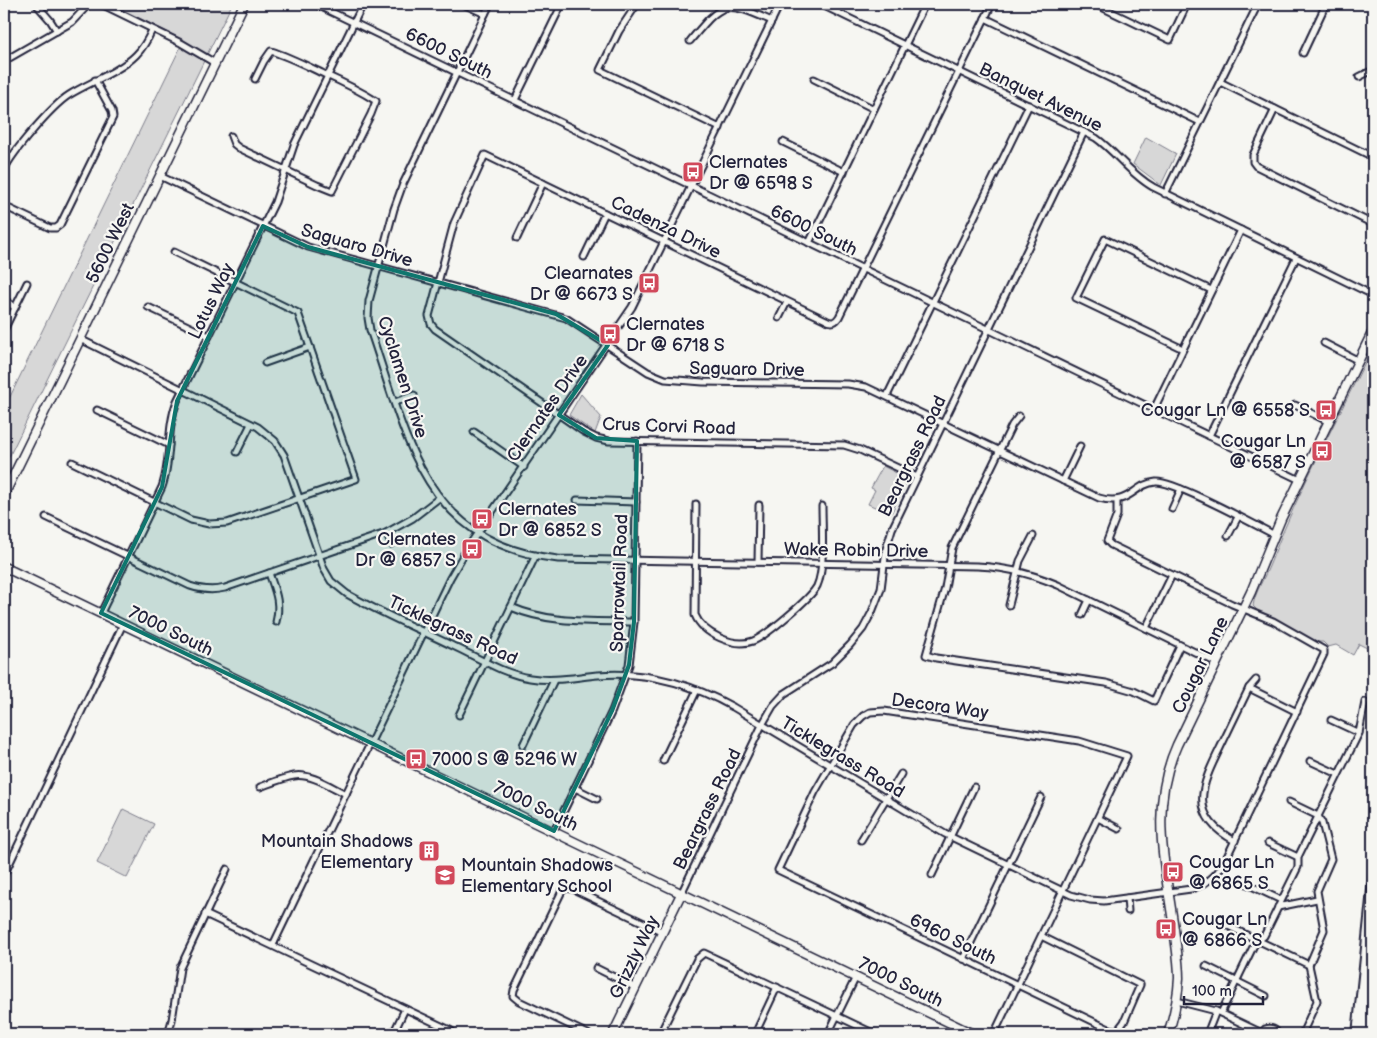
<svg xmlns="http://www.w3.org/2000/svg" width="1377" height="1038" font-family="'Balsamiq Sans',sans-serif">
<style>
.green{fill:#d7d7d7;stroke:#7c7c89}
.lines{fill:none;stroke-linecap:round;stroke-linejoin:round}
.street-casing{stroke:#22223b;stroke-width:9}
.secondary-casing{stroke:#22223b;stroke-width:11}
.street{stroke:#f6f6f2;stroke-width:5}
.secondary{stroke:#f6f6f2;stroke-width:8}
.rail{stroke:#22223b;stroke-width:2}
.marked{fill:#0f766e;fill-opacity:0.2;stroke:#0f766e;stroke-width:4;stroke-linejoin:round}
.labels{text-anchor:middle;stroke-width:4.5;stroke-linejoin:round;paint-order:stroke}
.street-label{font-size:18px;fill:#22223b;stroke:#f6f6f2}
.poi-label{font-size:18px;fill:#22223b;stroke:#f6f6f2;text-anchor:start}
</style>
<rect width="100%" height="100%" fill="#f6f6f2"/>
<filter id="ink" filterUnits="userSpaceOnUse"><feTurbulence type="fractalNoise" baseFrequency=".02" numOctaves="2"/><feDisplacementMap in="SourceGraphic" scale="10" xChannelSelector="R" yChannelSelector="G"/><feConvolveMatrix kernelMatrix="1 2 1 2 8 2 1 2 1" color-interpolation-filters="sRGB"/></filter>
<g filter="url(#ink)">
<g class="green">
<path d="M 126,4 L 232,4 L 4,467 L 4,409 L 184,40 L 123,10 Z"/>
<path d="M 1146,137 L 1176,154 L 1161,185 L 1133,164 Z"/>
<path d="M 1373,346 L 1373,651 L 1359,644 L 1353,655 L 1336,645 L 1328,647 L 1323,642 L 1317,642 L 1260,613 L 1253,606 C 1255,592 1265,577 1270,564 C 1299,489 1338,418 1373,346 Z"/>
<path d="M 581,394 L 601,417 L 595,433 L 569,415 Z"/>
<path d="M 883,466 L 908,479 L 891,514 L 868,504 L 875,490 L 871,488 Z"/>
<path d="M 123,809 L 154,824 L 127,878 L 97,863 Z"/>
</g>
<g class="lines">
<g class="street-casing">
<g id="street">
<path d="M 36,4 L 50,20 L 57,31"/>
<path d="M 101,4 L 181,43 L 215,63"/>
<path d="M 315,4 L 1300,480"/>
<path d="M 463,4 L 485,14"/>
<path d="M 490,4 L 403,184 L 394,209 L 369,301 L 368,318 L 370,330 C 407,437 423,544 558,559 L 977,566 C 1005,567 1032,574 1058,585 L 1217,663"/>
<path d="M 637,4 L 619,31 L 600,70 L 720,128"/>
<path d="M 820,4 L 1096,138 C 1117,153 1130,174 1153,187 L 1373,295"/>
<path d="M 1095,4 L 1170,40 L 1187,4"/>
<path d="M 1372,4 L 1373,6"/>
<path d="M 985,18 L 1200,122"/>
<path d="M 690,41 C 723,1 724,0 772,21"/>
<path d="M 1303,53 L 1326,4"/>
<path d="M 4,61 L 72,22 L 89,4"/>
<path d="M 1359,77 L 1373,70"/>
<path d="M 814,79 L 874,109"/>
<path d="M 1220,82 L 1373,157"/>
<path d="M 515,100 L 562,4"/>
<path d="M 1275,109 L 1253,155 L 1253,162 L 1256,166 L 1373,224"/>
<path d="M 231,136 L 234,144 L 239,148 L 317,185 L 332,191 L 371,114 L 376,101 C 359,90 342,82 324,74 C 307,66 290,57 271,51 L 264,61 L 255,79"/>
<path d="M 783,142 L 844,172"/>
<path d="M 4,170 C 13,151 52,106 69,95 C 90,82 119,72 136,55 C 143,48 148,39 152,30"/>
<path d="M 160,176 L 308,247 L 566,318 L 648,372 L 665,379 L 703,382 L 848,384 L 866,387 L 1099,498 C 1130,507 1133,484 1156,482 C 1175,481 1253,524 1275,535"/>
<path d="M 1165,194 L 1258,4"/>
<path d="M 4,206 L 50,228 L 56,228 L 60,225 L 113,117 L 112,111 L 95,80"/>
<path d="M 517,238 L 543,183"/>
<path d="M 809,243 L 925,4"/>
<path d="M 584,257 L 605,213"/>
<path d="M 4,299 L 15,308"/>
<path d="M 148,307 L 209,336"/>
<path d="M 779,318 L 787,302"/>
<path d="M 4,330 L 27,283"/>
<path d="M 80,339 L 258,427 L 275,441 L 284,455 L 324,569 L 331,581 L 347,594 C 381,613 418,629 453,646 C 477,657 503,674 530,678 C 553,682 575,677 598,675 C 646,671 692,684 733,707 L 945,834 L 1071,895 L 1090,900 L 1104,901 L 1191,889 C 1206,885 1216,876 1224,863 L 1324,654 L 1324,650 L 1273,621 L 1232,604 L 1111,545 L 1107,541 L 1117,515 L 1117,500"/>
<path d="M 1324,343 L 1359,361"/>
<path d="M 1183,349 L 1076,298 L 1105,239 L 1211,290"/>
<path d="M 265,363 L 310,347"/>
<path d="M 887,396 L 1029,105"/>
<path d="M 395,402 L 414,395"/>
<path d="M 1295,405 L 1329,422"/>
<path d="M 1154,409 L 1241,230"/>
<path d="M 97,410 L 169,445"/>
<path d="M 1019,416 L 1012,425 L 952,548 L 945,588 L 926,655 L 936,658 L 1106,683 L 1134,691 L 1154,701 L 1180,645"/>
<path d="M 474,432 L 524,467"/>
<path d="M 1209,436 L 1296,258"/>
<path d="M 237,452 L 251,424"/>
<path d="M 72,462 L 191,520 L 209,524 L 227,523 L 356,479 L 298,313 L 174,252"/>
<path d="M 917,477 L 860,450 L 844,445 L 609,441 L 596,438 L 584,432 L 435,329 L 431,324 L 429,316 L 454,223 L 485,155 L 826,320 C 831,323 835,323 839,317 L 992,4"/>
<path d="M 1063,481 L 1080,446"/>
<path d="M 577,500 L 636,502"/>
<path d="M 696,504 L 695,615 C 703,634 734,648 753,641 C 766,636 811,598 817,586 C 825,569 822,526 822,506"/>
<path d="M 1172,509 L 1181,489"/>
<path d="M 46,517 L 190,586 C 202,590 213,591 225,588 L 386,533 L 413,518 L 439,498"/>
<path d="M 386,533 L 391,544"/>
<path d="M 1228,536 L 1238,517"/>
<path d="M 758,562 L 759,505"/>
<path d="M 269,573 C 275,591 281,602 276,622"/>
<path d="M 1009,605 L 1020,561 L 1033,536"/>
<path d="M 511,607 C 550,624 592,621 634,622"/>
<path d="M 101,613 L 162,487 C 172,459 166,429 177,401 L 275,202 L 294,145 L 363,4"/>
<path d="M 1082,615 L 1089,600"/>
<path d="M 1146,628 L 1172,575"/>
<path d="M 1249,688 L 1297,712"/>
<path d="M 459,715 L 536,555"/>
<path d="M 1331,720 L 1359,733"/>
<path d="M 523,745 L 554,680"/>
<path d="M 663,761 L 697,690"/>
<path d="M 1310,761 L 1338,774"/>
<path d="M 260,787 C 271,783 283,778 294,776 C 311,773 331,787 346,794"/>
<path d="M 575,788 L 597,799"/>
<path d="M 1289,802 L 1318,816 L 1322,823 L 1331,859 L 1317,891 L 1324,930 L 1309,965 L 1317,1001 L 1302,1034"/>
<path d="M 1098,818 L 1119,829"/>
<path d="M 554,831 L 612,711 L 629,665 L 634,622 L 637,441"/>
<path d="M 861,840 L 901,774"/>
<path d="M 1235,841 C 1185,815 1203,783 1222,744 C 1231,725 1240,707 1249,688 L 1256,680"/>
<path d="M 1268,843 L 1298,857"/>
<path d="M 4,875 L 123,624"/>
<path d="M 932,875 L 974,787"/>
<path d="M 1247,884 L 1281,900"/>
<path d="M 681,894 L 762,725 L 773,706 L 784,694 L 832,663 L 850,645 L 863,629 L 872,612 L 881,589 L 886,549 L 892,529 L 1084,132"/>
<path d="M 1127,898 L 1128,911"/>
<path d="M 1278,907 L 1317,899"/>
<path d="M 205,914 L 450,1030 L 455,1034"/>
<path d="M 1228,926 L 1309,965"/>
<path d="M 273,945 L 450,578 L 468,547 L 632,307 L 780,4"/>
<path d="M 963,959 L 1041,797"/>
<path d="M 1206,966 L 1266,996"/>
<path d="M 596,968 L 636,988"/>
<path d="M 1177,1001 L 1216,1011 L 1262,1033"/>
<path d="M 1221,1013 L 1254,945 L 1264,936 L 1298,867 L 1298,857 L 1359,733 L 1365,702"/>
<path d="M 168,1034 L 172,1020 L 180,968 L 227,869"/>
<path d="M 393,1034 L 405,1009"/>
<path d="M 588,1034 L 519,1001 L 513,996 L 514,990 L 562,891 L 567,888 L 573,889 L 663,932"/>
<path d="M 660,1034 L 697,959 L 704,953 L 875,1034"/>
<path d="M 755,1034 L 777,987"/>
<path d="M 828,1034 L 856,977"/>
<path d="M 994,1034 C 1038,942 1083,849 1127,756 L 1079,741 L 884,711 L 870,712 L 863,716 L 854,725 L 815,792 L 778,870 C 888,922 997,975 1107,1028 L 1117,1031 L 1124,1022 L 1140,985 L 1041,936"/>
<path d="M 1207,1034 L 1216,1011"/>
<path d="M 1261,1034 L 1265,1029 C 1271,1027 1276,1029 1278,1034"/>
</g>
</g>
<g class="secondary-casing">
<g id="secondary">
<path d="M 4,495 L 244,4"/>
<path d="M 4,567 C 327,722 650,878 973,1034"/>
<path d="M 613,1034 L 681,894"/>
<path d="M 1168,1034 C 1174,1016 1178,997 1179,978 C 1179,962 1176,945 1174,929 C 1165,864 1149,807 1177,745 L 1251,592 L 1281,519 L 1373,331"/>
</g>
</g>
<use href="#street" class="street"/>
<use href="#secondary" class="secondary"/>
<path class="rail" d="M 1352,1034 L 1373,832"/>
</g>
</g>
<path class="marked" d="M 263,226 L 308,247 L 556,314 L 608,345 L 559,415 L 596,438 L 637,441 L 634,622 L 629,665 L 612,711 L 554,831 L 101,613 L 162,487 L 177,401 Z"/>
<defs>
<g id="bus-square" transform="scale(1.125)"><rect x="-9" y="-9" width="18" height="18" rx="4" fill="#d1495b" stroke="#f6f6f2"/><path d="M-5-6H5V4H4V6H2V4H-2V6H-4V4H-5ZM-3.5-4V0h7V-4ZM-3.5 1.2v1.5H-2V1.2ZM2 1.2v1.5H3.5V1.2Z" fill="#fff"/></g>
<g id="building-square" transform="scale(1.125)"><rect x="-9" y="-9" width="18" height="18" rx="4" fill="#d1495b" stroke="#f6f6f2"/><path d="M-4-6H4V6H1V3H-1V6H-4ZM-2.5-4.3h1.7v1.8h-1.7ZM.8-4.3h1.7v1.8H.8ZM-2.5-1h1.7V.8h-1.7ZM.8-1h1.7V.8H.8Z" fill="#fff"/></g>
<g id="school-square" transform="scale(1.125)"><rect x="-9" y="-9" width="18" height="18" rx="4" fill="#d1495b" stroke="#f6f6f2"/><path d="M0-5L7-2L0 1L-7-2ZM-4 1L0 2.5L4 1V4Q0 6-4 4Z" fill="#fff"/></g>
</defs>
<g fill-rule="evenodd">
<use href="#bus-square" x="693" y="172"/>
<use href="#bus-square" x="649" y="283"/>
<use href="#bus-square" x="610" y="334"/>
<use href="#bus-square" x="1326" y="410"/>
<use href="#bus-square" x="1322" y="451"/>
<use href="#bus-square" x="482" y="519"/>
<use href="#bus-square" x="472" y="549"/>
<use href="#bus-square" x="416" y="759"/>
<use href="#building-square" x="429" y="851"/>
<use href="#bus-square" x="1173" y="872"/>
<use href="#school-square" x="445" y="875"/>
<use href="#bus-square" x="1166" y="929"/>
</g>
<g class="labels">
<g class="street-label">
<text transform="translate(449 53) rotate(26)" y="6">6600 South</text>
<text transform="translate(1041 97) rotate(26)" y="6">Banquet Avenue</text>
<text transform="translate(666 227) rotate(26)" y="6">Cadenza Drive</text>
<text transform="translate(814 230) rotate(26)" y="6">6600 South</text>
<text transform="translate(110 243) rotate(-64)" y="6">5600 West</text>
<text transform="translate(357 245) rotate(16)" y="6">Saguaro Drive</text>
<text transform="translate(211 301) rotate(-64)" y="6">Lotus Way</text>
<text transform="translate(747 369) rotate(1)" y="6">Saguaro Drive</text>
<text transform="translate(403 377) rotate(72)" y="6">Cyclamen Drive</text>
<text transform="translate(547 408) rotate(-55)" y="6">Clernates Drive</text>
<text transform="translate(669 426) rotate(2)" y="6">Crus Corvi Road</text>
<text transform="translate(912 456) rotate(-64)" y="6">Beargrass Road</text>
<text transform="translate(856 550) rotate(1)" y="6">Wake Robin Drive</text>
<text transform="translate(619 583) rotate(-88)" y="6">Sparrowtail Road</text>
<text transform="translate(453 630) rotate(25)" y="6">Ticklegrass Road</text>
<text transform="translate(171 631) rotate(26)" y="6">7000 South</text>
<text transform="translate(1200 665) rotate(-64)" y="6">Cougar Lane</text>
<text transform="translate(940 706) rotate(8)" y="6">Decora Way</text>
<text transform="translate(843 757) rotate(31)" y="6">Ticklegrass Road</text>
<text transform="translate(536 806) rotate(26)" y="6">7000 South</text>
<text transform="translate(707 809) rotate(-64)" y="6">Beargrass Road</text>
<text transform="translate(953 939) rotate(26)" y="6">6960 South</text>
<text transform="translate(634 957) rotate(-64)" y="6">Grizzly Way</text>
<text transform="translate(901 982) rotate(26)" y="6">7000 South</text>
</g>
<g class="poi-label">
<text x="709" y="168">Clernates<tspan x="709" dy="21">Dr @ 6598 S</tspan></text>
<text x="633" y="279" text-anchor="end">Clearnates<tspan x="633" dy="21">Dr @ 6673 S</tspan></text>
<text x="626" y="330">Clernates<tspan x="626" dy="21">Dr @ 6718 S</tspan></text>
<text x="1310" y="416" text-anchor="end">Cougar Ln @ 6558 S</text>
<text x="1306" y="447" text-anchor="end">Cougar Ln<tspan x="1306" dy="21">@ 6587 S</tspan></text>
<text x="498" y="515">Clernates<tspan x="498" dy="21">Dr @ 6852 S</tspan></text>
<text x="456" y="545" text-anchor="end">Clernates<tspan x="456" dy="21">Dr @ 6857 S</tspan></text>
<text x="432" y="765">7000 S @ 5296 W</text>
<text x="413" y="847" text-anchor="end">Mountain Shadows<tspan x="413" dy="21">Elementary</tspan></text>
<text x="1189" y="868">Cougar Ln<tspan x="1189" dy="21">@ 6865 S</tspan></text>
<text x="461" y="871">Mountain Shadows<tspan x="461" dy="21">Elementary School</tspan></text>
<text x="1182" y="925">Cougar Ln<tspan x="1182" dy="21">@ 6866 S</tspan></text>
</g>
</g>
<rect width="1377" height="1038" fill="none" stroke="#f6f6f2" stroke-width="20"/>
<rect x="10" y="10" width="1357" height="1018" fill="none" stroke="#22223b" stroke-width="2" filter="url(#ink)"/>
<path d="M1184 996v8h79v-8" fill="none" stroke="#22223b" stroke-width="2.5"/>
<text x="1192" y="996" font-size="15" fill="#22223b" stroke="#f6f6f2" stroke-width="4" paint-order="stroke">100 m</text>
</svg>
